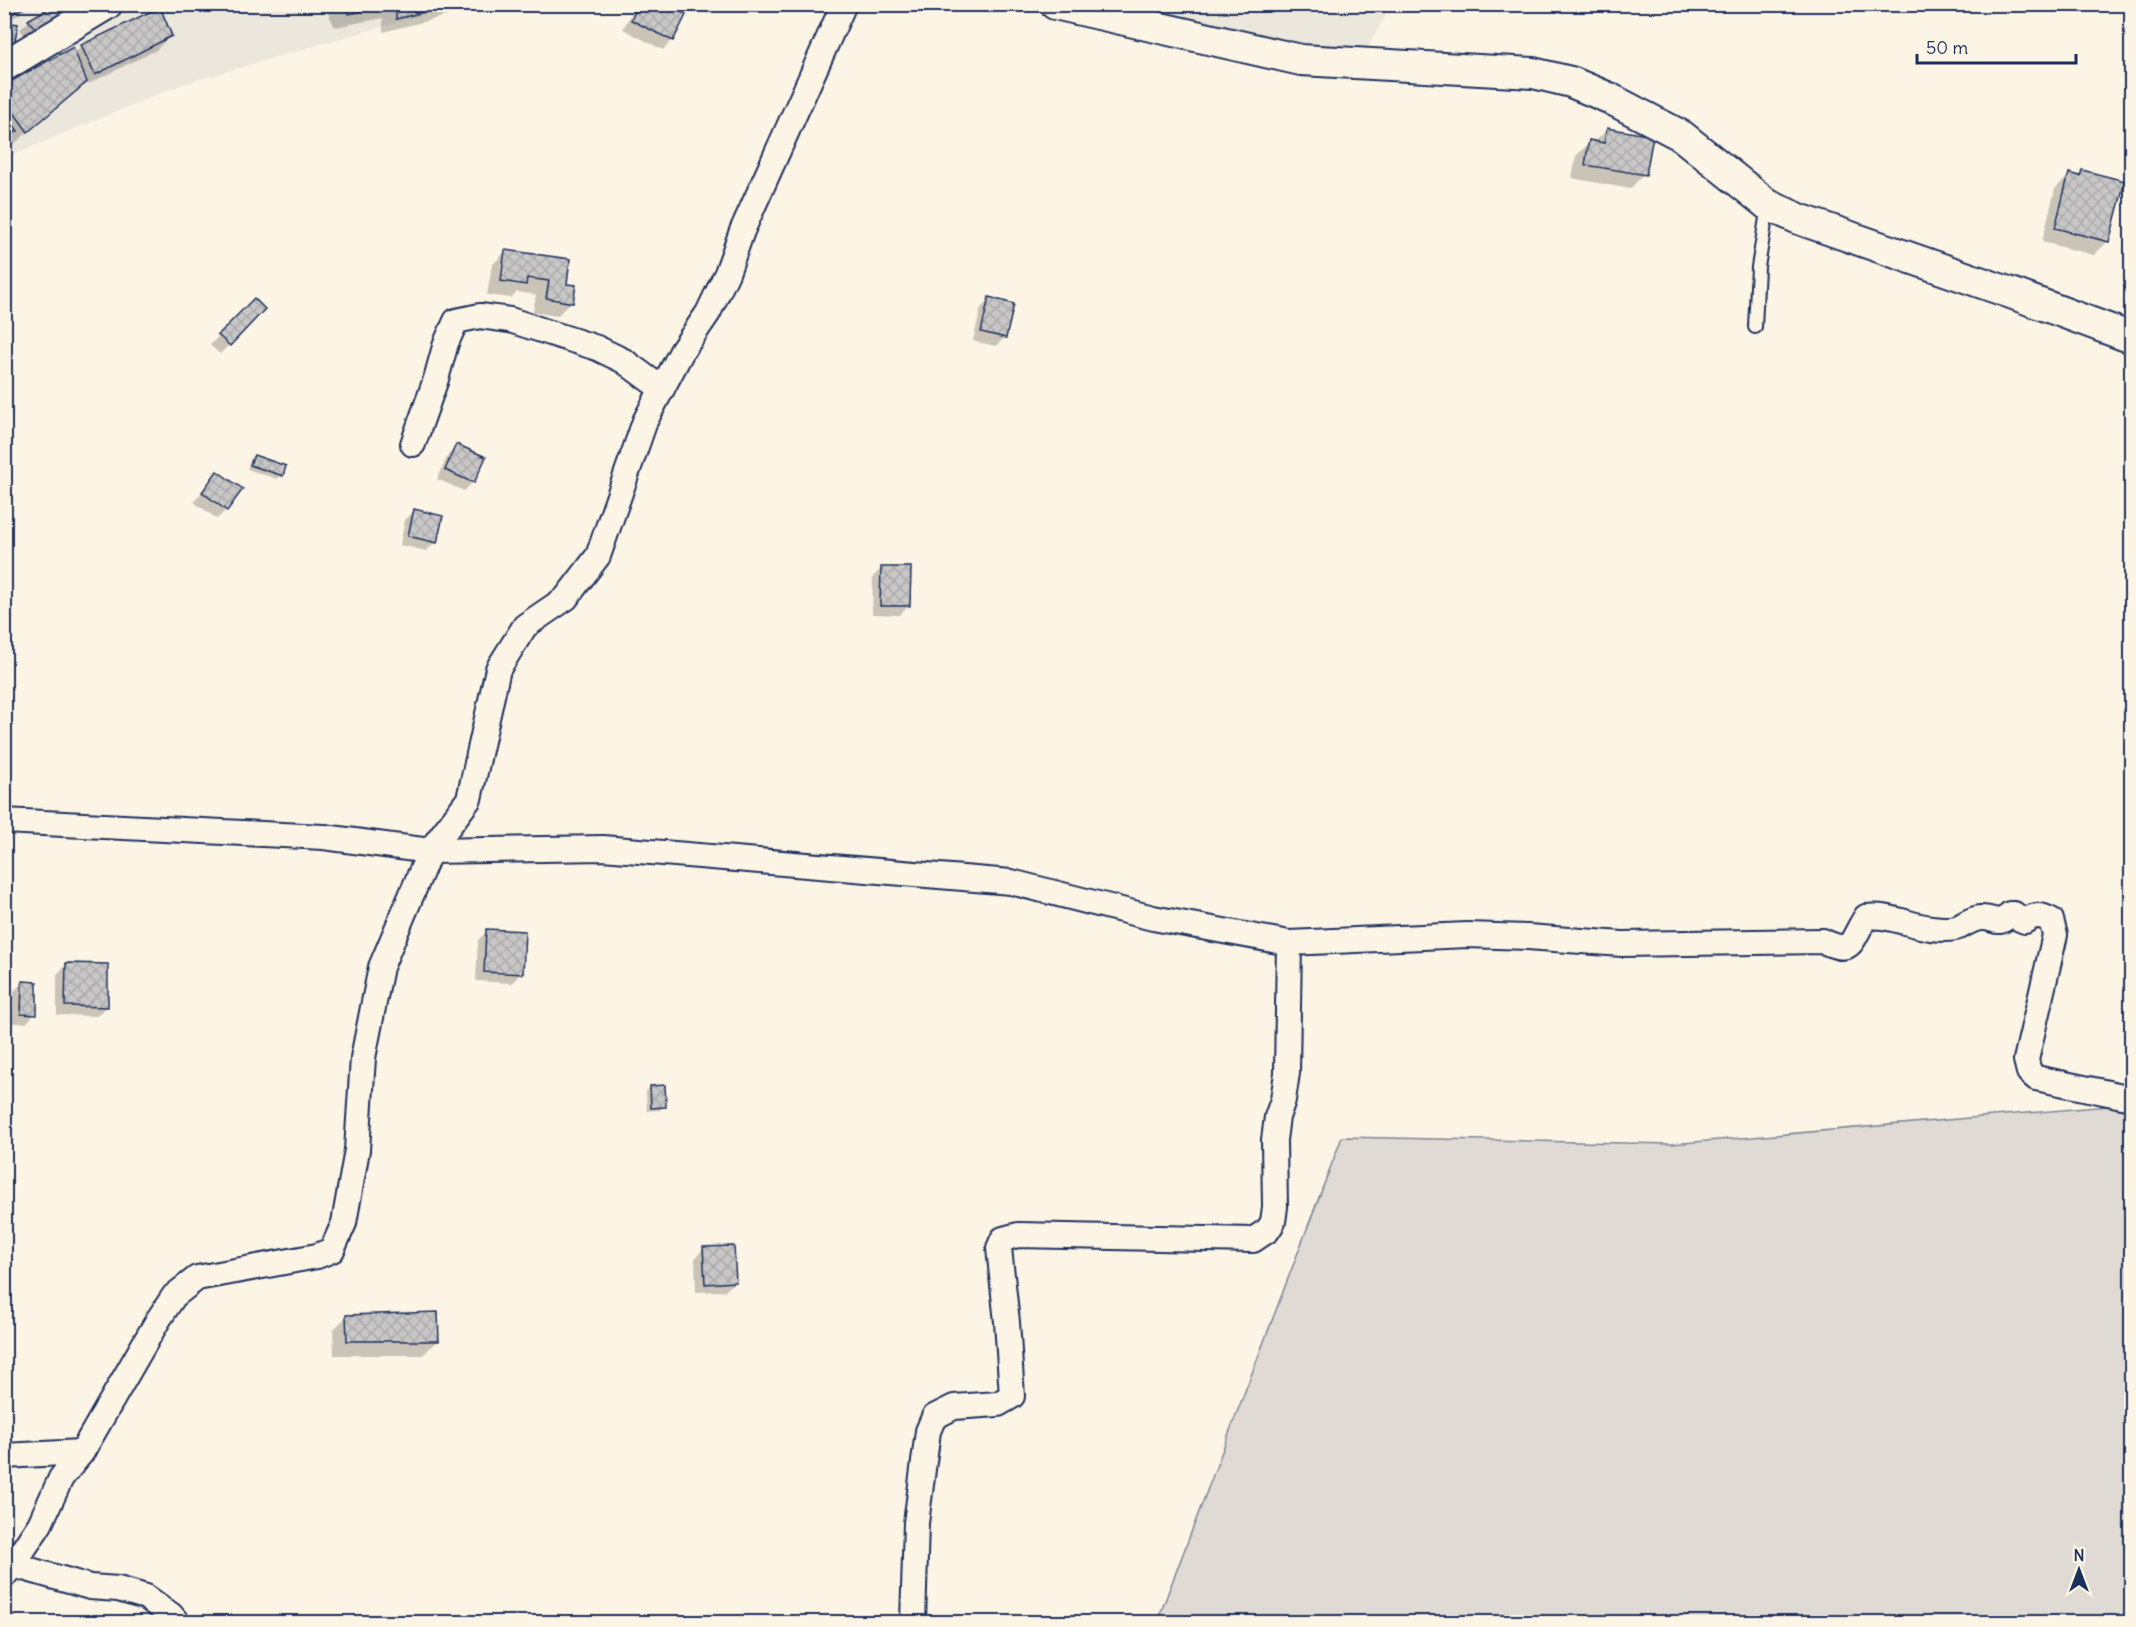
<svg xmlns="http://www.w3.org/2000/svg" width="2136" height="1627" font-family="Delius,sans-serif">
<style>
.built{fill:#ece7dc}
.grass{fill:#dfdbd4;stroke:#7d8599;stroke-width:1.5}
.shadow{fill:#0003}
.building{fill:url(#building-cross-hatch);stroke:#1b2f5e;stroke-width:1.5}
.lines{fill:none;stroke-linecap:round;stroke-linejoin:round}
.service-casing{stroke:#1b2f5e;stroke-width:16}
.minor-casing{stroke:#1b2f5e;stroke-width:28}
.tertiary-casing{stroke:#1b2f5e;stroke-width:34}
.service{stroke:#fcf5e5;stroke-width:12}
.minor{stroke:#fcf5e5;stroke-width:24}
.tertiary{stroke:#fcf5e5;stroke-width:30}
</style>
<defs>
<pattern id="building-cross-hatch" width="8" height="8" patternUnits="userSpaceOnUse" patternTransform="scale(1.5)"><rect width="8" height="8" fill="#c8c7c6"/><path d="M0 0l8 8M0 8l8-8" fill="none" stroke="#ababac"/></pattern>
</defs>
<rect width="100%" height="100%" fill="#fcf5e5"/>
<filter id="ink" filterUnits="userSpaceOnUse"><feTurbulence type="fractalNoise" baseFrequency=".0167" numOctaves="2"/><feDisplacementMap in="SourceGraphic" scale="12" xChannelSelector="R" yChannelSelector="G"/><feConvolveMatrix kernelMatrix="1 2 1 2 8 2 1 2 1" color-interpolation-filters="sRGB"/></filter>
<g filter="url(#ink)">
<g class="built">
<path d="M 5,5 L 457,5 L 183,84 L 5,158 Z"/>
<path d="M 1115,5 L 1387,5 L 1385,17 L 1366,50 L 1321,61 Z"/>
</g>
<path class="grass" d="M 2131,1104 L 2131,1622 L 1157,1622 L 1342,1137 L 1672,1144 Z"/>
<g class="shadow">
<path d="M 4,4 L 30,4 L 21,13 L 5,23 L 4,52 Z"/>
<path d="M 323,4 L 494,4 L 383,32 L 383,18 L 335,27 Z"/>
<path d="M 636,4 L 682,4 L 678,12 L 684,16 L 672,40 L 663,50 L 623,29 Z"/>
<path d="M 29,21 L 45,38 L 31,43 L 20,30 Z"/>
<path d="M 170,36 L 156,50 L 80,88 L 80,87 L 13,145 L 8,138 L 4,142 L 4,87 L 74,54 L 82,46 Z"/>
<path d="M 1607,129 L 1644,174 L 1630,189 L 1572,178 L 1576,156 L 1590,142 L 1594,143 Z"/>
<path d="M 2082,172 L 2108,241 L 2094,255 L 2042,242 L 2055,189 L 2069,175 L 2077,177 Z"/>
<path d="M 506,251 L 565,285 L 571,302 L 557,316 L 533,312 L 536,295 L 517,292 L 511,298 L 487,295 L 492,265 Z"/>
<path d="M 990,299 L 1005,337 L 996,346 L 973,341 L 981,308 Z"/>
<path d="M 254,300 L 263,309 L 220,354 L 210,345 Z"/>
<path d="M 457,446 L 473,482 L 464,491 L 437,479 L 448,455 Z"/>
<path d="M 254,456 L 281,475 L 277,479 L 247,469 L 250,460 Z"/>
<path d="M 217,473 L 226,510 L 217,519 L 194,502 Z"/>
<path d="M 414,511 L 436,542 L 426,551 L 400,545 L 405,520 Z"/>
<path d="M 882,568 L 908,606 L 899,615 L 872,614 L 873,577 Z"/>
<path d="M 487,931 L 521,973 L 512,983 L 476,981 L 478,940 Z"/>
<path d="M 66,965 L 106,1007 L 97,1016 L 57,1015 L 57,974 Z"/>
<path d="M 22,983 L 35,1014 L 26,1023 L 12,1023 L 13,992 Z"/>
<path d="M 650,1087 L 664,1106 L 660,1110 L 647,1111 L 646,1091 Z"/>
<path d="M 704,1248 L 735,1282 L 725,1291 L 696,1292 L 695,1258 Z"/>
<path d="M 347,1316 L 437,1341 L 423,1355 L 334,1355 L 333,1330 Z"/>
</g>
<g class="building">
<path d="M 4,4 L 29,4 L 4,19 Z"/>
<path d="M 56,4 L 88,4 L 40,34 L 28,20 Z"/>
<path d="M 344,4 L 396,4 L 396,5 L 349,14 Z"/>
<path d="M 396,4 L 456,4 L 396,19 Z"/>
<path d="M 639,4 L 683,4 L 680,11 L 686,15 L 673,41 L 631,20 Z"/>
<path d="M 160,7 L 172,36 L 95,75 L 81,45 Z"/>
<path d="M 4,22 L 18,24 L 13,51 L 4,54 Z"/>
<path d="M 73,47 L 87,82 L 28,132 L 4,99 L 4,85 Z"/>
<path d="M 4,112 L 18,131 L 4,139 Z"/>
<path d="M 1607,128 L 1653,136 L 1646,175 L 1585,165 L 1589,140 L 1604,143 Z"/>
<path d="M 2082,170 L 2125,181 L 2109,242 L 2055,228 L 2069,173 L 2080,176 Z"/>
<path d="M 505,250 L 570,259 L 567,284 L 576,285 L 573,303 L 546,298 L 549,281 L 527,278 L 526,285 L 501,281 Z"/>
<path d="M 989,297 L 1014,304 L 1006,338 L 981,332 Z"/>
<path d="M 254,298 L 265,309 L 230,346 L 218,335 Z"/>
<path d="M 456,444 L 486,457 L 474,483 L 445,470 Z"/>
<path d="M 254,455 L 286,466 L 283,476 L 250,465 Z"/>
<path d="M 217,471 L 243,489 L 227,511 L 202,492 Z"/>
<path d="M 414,509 L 443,516 L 437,543 L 408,536 Z"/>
<path d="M 881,567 L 911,567 L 910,606 L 880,606 Z"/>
<path d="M 486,929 L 525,931 L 523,974 L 484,972 Z"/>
<path d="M 66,963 L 108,964 L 108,1007 L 65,1006 Z"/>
<path d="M 22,981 L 37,982 L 37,1015 L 21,1014 Z"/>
<path d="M 665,1085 L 666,1107 L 651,1108 L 650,1086 Z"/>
<path d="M 734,1246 L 736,1282 L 705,1284 L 703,1247 Z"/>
<path d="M 438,1312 L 439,1341 L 347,1341 L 346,1315 Z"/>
</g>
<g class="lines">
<g class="service-casing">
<path id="service" d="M 1755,327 L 1758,267 L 1768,206"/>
</g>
<g class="minor-casing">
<g id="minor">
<path d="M 413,444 L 436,379 L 446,343 L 456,321 L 480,316 L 510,320 L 597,348 L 624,361 L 662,389"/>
<path d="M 4,821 L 324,837 L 430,851 L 603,848 L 1011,882 L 1153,918 L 1289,943 L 1467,935 L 1528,937 L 1622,944 L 1823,941 C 1854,956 1850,941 1866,917 C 1889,914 1908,925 1931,928 C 1939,929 1952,930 1959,927 C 1967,923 1971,919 1981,918 C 1996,917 1997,928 2010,914 L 2014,914 L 2020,919 L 2025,921 C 2035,914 2041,915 2051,920 L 2055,935 L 2026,1060 L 2029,1072 L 2036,1078 L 2132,1098"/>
<path d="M 4,1456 L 82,1452"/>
<path d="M 13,1565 L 40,1524 L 61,1478 L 82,1452 L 158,1320 L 174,1296 L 197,1278 L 317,1256 L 332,1250 L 344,1223 L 357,1150 L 363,1058 L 381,967 L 430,851 L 469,799 L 498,669 L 525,626 L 566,598 L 598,556 L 645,421 L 682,351 L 708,313 L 727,273 L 742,231 L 844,4"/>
<path d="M 4,1576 L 13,1565 L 90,1587 L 118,1589 L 146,1597 L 171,1615 L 177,1622"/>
<path d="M 913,1622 L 916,1523 L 928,1431 L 934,1417 L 954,1407 L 998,1404 L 1012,1396 L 1007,1322 L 999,1248 L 1003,1239 L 1018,1235 L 1253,1240 L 1268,1230 L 1273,1222 L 1275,1207 L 1274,1140 L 1277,1117 L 1283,1100 L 1287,1073 L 1289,943"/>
</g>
</g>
<g class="tertiary-casing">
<g id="tertiary">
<path d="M 1055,4 L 1301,60 L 1533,73 L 1571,82 L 1609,98 L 1682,136 L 1768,205 L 1799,219 L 2011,293 L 2132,338"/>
<path d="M 4,66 L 107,4"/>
</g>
</g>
<use href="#service" class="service"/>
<use href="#minor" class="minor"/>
<use href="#tertiary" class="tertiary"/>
</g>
</g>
<rect width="2136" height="1627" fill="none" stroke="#fcf5e5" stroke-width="24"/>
<rect x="12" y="12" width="2112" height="1603" fill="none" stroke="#1b2f5e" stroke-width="2" filter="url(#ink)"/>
<g transform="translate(2079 1570)" stroke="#fcf5e5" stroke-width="4.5" paint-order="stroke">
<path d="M0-4.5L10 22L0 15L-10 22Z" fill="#1b2f5e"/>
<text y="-9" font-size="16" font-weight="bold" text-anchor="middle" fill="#1b2f5e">N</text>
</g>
<path d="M1917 54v9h159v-9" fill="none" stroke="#1b2f5e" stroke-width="3"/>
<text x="1926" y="54" font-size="18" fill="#1b2f5e" stroke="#fcf5e5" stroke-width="4.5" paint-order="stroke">50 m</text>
</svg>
